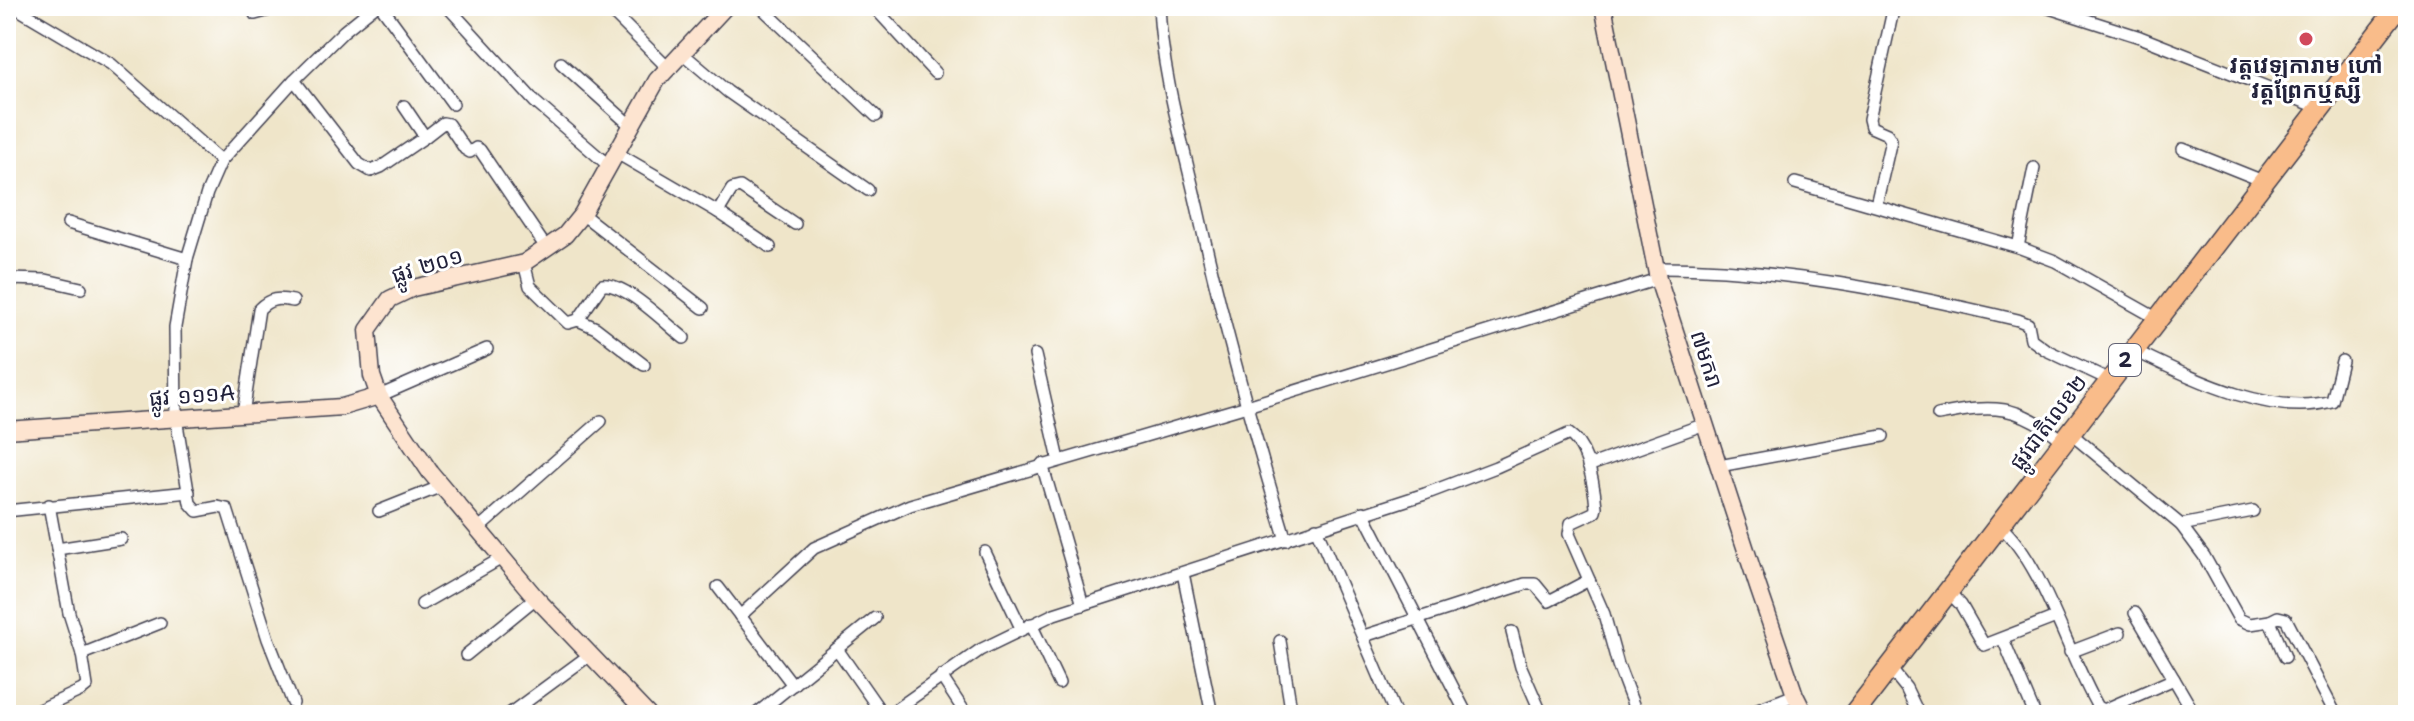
<svg xmlns="http://www.w3.org/2000/svg" width="2414" height="721" font-family="'Shantell Sans','Noto Sans Khmer',sans-serif">
<style>
.lines{fill:none;stroke-linecap:round;stroke-linejoin:round}
.street-casing{stroke:#413f50;stroke-width:14}
.secondary-casing{stroke:#413f50;stroke-width:19}
.highway-casing{stroke:#413f50;stroke-width:23}
.street{stroke:#fff;stroke-width:11}
.secondary{stroke:#fde4d0;stroke-width:16}
.highway{stroke:#f9bc8a;stroke-width:20}
.poi-dot{fill:#d1495b;stroke:#fff;stroke-width:3}
.labels{text-anchor:middle;stroke-width:6;stroke-linejoin:round;paint-order:stroke}
.shield{fill:#fff;stroke:#646476;stroke-width:2}
.shield-label{font-size:20px;font-weight:bold;fill:#22223b}
.poi-label{font-size:22px;font-weight:bold;fill:#22223b;stroke:#fff}
.street-label{font-size:22px;fill:#22223b;stroke:#fff}
</style>
<rect width="100%" height="100%" fill="#fff"/>
<filter id="ink" filterUnits="userSpaceOnUse"><feTurbulence type="fractalNoise" baseFrequency=".0125" numOctaves="2"/><feDisplacementMap in="SourceGraphic" scale="16" xChannelSelector="R" yChannelSelector="G"/><feConvolveMatrix kernelMatrix="1 2 1 2 8 2 1 2 1" color-interpolation-filters="sRGB"/></filter>
<filter id="wash" filterUnits="userSpaceOnUse"><feTurbulence type="fractalNoise" baseFrequency=".006" numOctaves="4" result="noise"/><feDisplacementMap in="SourceGraphic" scale="32" xChannelSelector="R" yChannelSelector="G"/><feGaussianBlur stdDeviation="1.8" result="paint"/><feColorMatrix in="noise" values="0 0 0 0 0 0 0 0 0 0 0 0 0 0 0 0 0 1.4 0 .05"/><feComposite in="paint" operator="in"/></filter>
<g filter="url(#wash)">
<rect width="100%" height="100%" fill="#efe5c9"/>
</g>
<g filter="url(#ink)">
<g class="lines">
<g class="street-casing">
<g id="street">
<path d="M 13,6 L 111,64 L 221,161"/>
<path d="M 251,6 L 255,14 L 284,6"/>
<path d="M 381,6 L 453,104"/>
<path d="M 447,6 L 535,102 L 608,165"/>
<path d="M 760,6 L 876,116"/>
<path d="M 873,6 L 935,73"/>
<path d="M 1159,6 C 1162,75 1183,143 1198,210 C 1222,321 1253,431 1286,540"/>
<path d="M 2043,6 L 2140,37 L 2320,108"/>
<path d="M 607,7 L 668,68"/>
<path d="M 682,53 L 728,92 L 868,190"/>
<path d="M 561,63 L 630,125"/>
<path d="M 294,80 L 359,164 L 371,171 L 381,167 L 425,137"/>
<path d="M 404,106 L 425,137 L 443,123 L 448,124 L 465,149 L 470,152 L 476,148 L 480,150 L 547,249"/>
<path d="M 2183,149 L 2263,181"/>
<path d="M 615,152 L 718,212 L 770,247"/>
<path d="M 1795,183 L 2018,247 L 2055,261 L 2158,319"/>
<path d="M 1876,205 L 1891,140 L 1887,134 L 1871,127 L 1869,119 L 1894,6"/>
<path d="M 718,212 L 732,189 L 740,187 L 795,224"/>
<path d="M 582,214 L 703,308"/>
<path d="M 68,223 L 187,259"/>
<path d="M 2018,247 L 2034,168"/>
<path d="M 524,263 L 530,286 L 568,323 L 578,320 L 596,328 L 644,365"/>
<path d="M 1655,268 C 1777,267 1900,292 2018,320 L 2028,324 L 2031,339 L 2046,350 L 2110,380"/>
<path d="M 6,279 L 46,280 L 81,288"/>
<path d="M 578,320 L 602,285 C 625,282 665,323 684,338"/>
<path d="M 2133,350 C 2190,377 2268,418 2332,401 L 2342,361"/>
<path d="M 1035,355 L 1059,460"/>
<path d="M 379,396 L 487,349"/>
<path d="M 243,414 L 259,309 C 270,298 278,298 293,301"/>
<path d="M 1938,415 C 1994,404 2017,404 2064,441"/>
<path d="M 2070,433 L 2181,525 L 2204,556 L 2239,619 L 2250,624 L 2270,621 L 2285,657"/>
<path d="M 1042,464 L 1083,605"/>
<path d="M 1588,466 L 1705,424"/>
<path d="M 1719,466 L 1883,436"/>
<path d="M 6,511 L 189,492"/>
<path d="M 379,511 L 442,486"/>
<path d="M 1363,512 L 1467,715"/>
<path d="M 1999,525 C 2044,564 2067,654 2098,707 L 2104,710 L 2174,679 L 2195,715"/>
<path d="M 2181,525 L 2253,511"/>
<path d="M 1316,528 L 1396,715"/>
<path d="M 478,529 L 601,421"/>
<path d="M 57,549 L 121,539"/>
<path d="M 985,552 L 1021,628"/>
<path d="M 1183,573 L 1212,715"/>
<path d="M 718,587 L 793,685"/>
<path d="M 1948,591 L 1961,605 L 1984,645 L 2056,617"/>
<path d="M 422,604 L 502,558"/>
<path d="M 2135,613 L 2174,679"/>
<path d="M 740,616 L 814,548 L 910,505 L 1247,406 L 1658,279"/>
<path d="M 2270,621 L 2278,617 L 2286,619 L 2336,715"/>
<path d="M 1031,624 L 1059,683"/>
<path d="M 1512,632 L 1521,667 L 1542,715"/>
<path d="M 1364,636 L 1525,584 L 1535,584 L 1549,601 L 1589,580"/>
<path d="M 2003,639 L 2035,715"/>
<path d="M 1280,641 L 1292,715"/>
<path d="M 837,649 L 883,715"/>
<path d="M 2070,652 L 2120,633"/>
<path d="M 82,654 L 160,623"/>
<path d="M 466,655 L 536,598"/>
<path d="M 1889,667 L 1906,688 L 1919,715"/>
<path d="M 941,676 L 964,711"/>
<path d="M 293,703 L 268,639 L 227,509 L 218,507 L 197,511 L 190,503 L 176,418 L 175,327 L 187,259 L 207,193 L 221,161 L 294,80 L 344,31 L 375,6"/>
<path d="M 28,715 L 82,690 L 87,686 L 82,654 L 69,613 L 49,505"/>
<path d="M 508,715 L 591,654"/>
<path d="M 755,715 L 875,618"/>
<path d="M 888,715 L 980,650 L 1054,614 L 1425,494 L 1496,467 L 1569,434 C 1588,447 1594,485 1596,507 L 1595,512 L 1571,523 L 1569,534 L 1604,614 L 1618,665 L 1637,715"/>
<path d="M 1742,715 L 1795,695"/>
</g>
</g>
<g class="secondary-casing">
<g id="secondary">
<path d="M 1603,6 L 1658,279 L 1758,587 L 1795,695 L 1805,715"/>
<path d="M 6,430 L 342,407 L 379,396"/>
<path d="M 648,715 L 536,598 L 430,472 L 379,396 L 372,376 L 368,330 L 390,299 L 413,288 L 524,263 L 565,235 L 582,214 L 657,80 L 726,6"/>
</g>
</g>
<g class="highway-casing">
<path id="highway" d="M 1853,715 L 2399,6"/>
</g>
<use href="#street" class="street"/>
<use href="#secondary" class="secondary"/>
<use href="#highway" class="highway"/>
</g>
</g>
<circle class="poi-dot" cx="2306" cy="39" r="8"/>
<g class="labels">
<rect class="shield" x="2109" y="344" width="32" height="32" rx="6"/>
<g class="shield-label">
<text x="2125" y="367">2</text>
</g>
<g class="poi-label">
<text x="2306" y="73">វត្តវេឡុការាម ហៅ<tspan x="2306" dy="25">វត្តព្រែកឬស្សី</tspan></text>
</g>
<g class="street-label">
<text transform="translate(427 265) rotate(-17)" y="8">ផ្លូវ ២០១</text>
<text transform="translate(1707 359) rotate(72)" y="8">៧មករា</text>
<text transform="translate(192 395) rotate(-4)" y="8">ផ្លូវ ១១១A</text>
<text transform="translate(2048 422) rotate(-53)" y="8">ផ្លូវជាតិលេខ២</text>
</g>
</g>
<rect width="2414" height="721" fill="none" stroke="#fff" stroke-width="32"/>
</svg>
